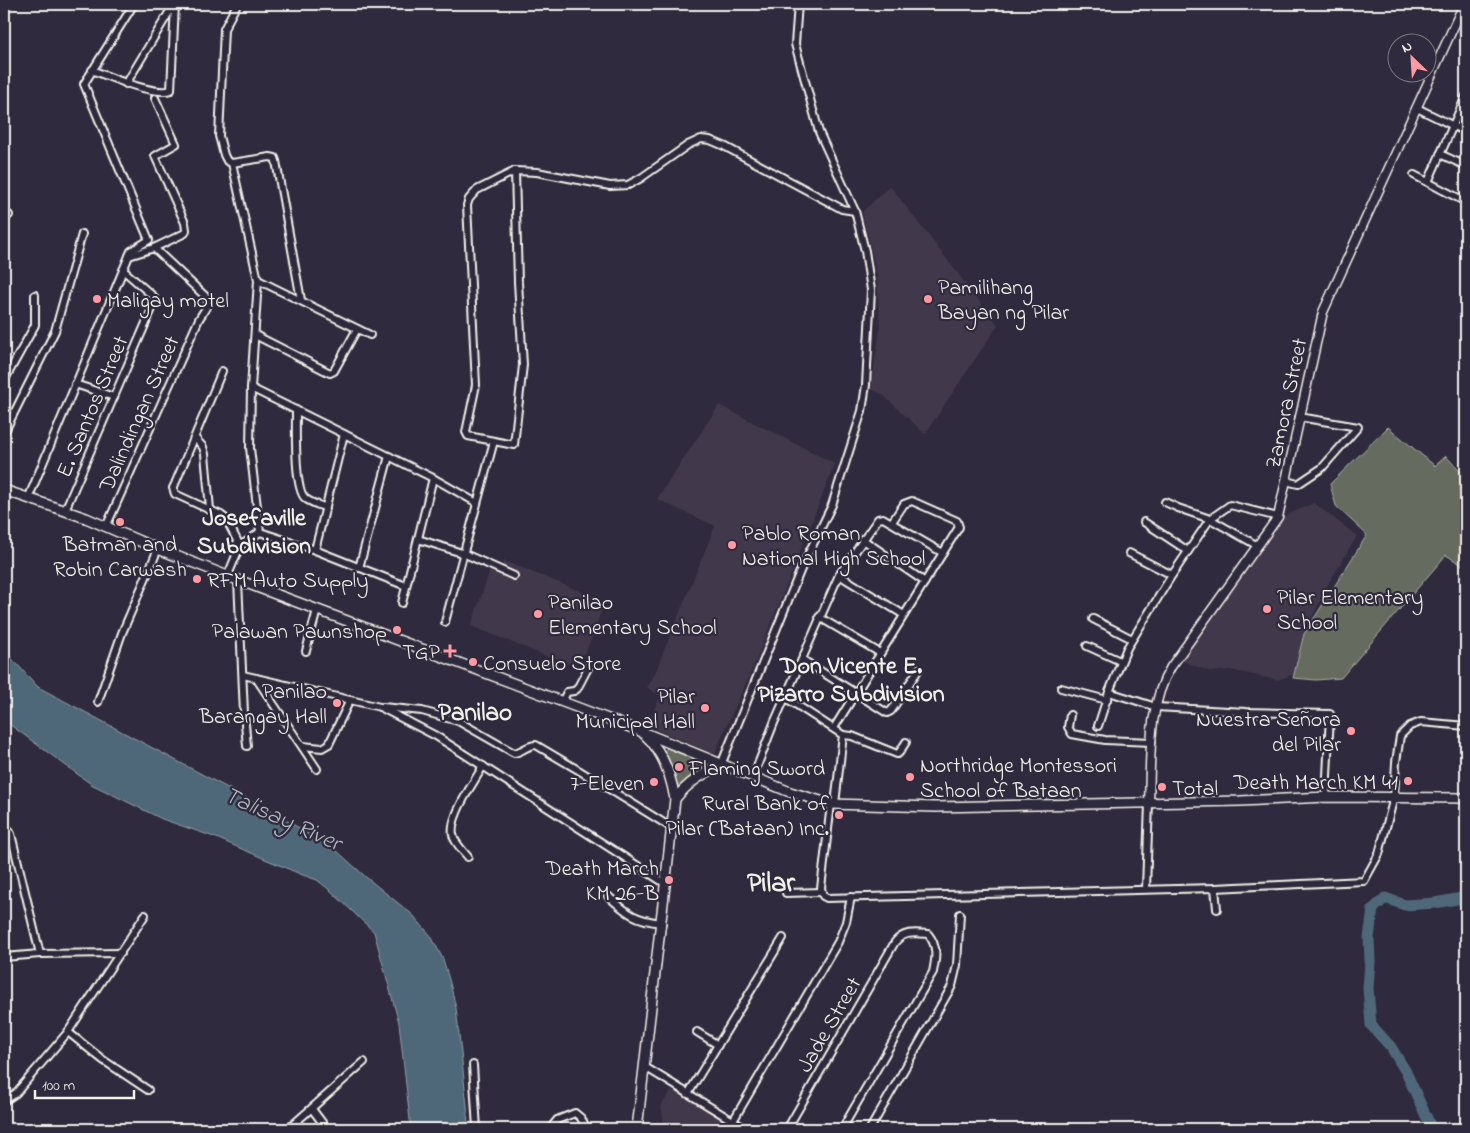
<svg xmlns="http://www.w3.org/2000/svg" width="1470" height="1133" font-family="'Indie Flower',sans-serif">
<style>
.built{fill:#42384c}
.green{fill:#656c5f;stroke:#acaea4}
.water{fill:#4f6779;stroke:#919ea5}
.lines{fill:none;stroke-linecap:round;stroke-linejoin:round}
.river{stroke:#4f6779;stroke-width:11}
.minor-casing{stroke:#f4f1e8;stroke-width:10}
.tertiary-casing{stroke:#f4f1e8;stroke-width:11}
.secondary-casing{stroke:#f4f1e8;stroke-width:12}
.minor{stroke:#2f2a3d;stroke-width:6}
.tertiary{stroke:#2f2a3d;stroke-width:8}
.secondary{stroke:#2f2a3d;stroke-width:9}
.poi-dot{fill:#ff9aa2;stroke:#2f2a3d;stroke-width:2}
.labels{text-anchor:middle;stroke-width:4.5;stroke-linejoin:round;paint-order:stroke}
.poi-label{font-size:22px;fill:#f4f1e8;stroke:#2f2a3d;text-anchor:start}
.street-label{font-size:22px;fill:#f4f1e8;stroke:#2f2a3d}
.neighbourhood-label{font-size:24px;font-weight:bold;fill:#f4f1e8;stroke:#2f2a3d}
.water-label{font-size:24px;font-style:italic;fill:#b2babc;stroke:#2f2a3d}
.quarter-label{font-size:25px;font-weight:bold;fill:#f4f1e8;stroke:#2f2a3d}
.district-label{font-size:28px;font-weight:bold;fill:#f4f1e8;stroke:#2f2a3d}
</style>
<rect width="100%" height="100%" fill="#2f2a3d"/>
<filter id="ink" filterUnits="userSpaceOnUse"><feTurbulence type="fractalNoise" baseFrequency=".02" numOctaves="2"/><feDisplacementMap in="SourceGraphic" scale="10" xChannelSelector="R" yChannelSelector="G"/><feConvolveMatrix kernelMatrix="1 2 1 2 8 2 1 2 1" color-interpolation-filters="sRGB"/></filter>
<g filter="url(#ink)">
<g class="built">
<path d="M 890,186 L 998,325 L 925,434 L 882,394 L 871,389 L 880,329 L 877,274 L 862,212 Z"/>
<path d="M 719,405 L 835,464 L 756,661 L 714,754 L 646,725 L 661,696 L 647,688 L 655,673 L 715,526 L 657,499 Z"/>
<path d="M 1314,503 L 1357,536 L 1328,584 L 1304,634 L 1294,674 L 1278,680 L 1230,670 L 1211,672 L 1180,660 L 1285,516 Z"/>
<path d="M 504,561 L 605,601 L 591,640 L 585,652 L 578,660 L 566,664 L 471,626 L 490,570 L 499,573 Z"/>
<path d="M 672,1091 L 740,1129 L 665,1129 L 661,1105 Z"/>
</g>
<g class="green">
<path d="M 1388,427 L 1435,466 L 1446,456 L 1466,478 L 1459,490 L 1466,495 L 1466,572 L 1465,567 L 1446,555 L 1341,678 L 1316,680 L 1293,678 L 1304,634 L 1367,535 L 1336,506 L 1330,484 Z"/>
<path d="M 667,748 L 710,767 L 688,778 L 677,793 L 663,752 Z"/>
</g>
<path class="water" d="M 4,650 L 38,687 L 271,811 L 337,851 L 367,878 L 413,915 L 431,936 L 443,959 L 450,983 L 456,1008 L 467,1106 L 468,1129 L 411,1129 L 399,1023 L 374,932 L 331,891 L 317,880 L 300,874 L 214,837 L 162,819 L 91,784 L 9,724 L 4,719 Z"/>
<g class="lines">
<path class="river" d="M 1429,1129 L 1431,1127 L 1406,1072 L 1391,1047 L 1371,1025 L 1368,988 L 1370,961 L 1369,938 L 1373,909 L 1385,898 L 1405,905 L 1435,903 L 1462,898 L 1466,891"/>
<g class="minor-casing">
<g id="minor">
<path d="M 92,70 C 109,77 154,96 171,90 L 175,4"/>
<path d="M 126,84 L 174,4"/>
<path d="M 1417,108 L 1466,132"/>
<path d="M 1440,154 L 1466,166"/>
<path d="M 232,163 L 227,161 L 224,155 L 219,136 L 224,29 L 237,4"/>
<path d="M 1414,175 L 1466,202"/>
<path d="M 1428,182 L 1466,96"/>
<path d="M 4,218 L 9,215"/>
<path d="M 129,256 L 154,248 L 185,233 L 186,230 L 185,223 L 155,156 L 176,144 L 155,98"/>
<path d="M 258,280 L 370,335"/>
<path d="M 255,335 L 330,373 L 334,371 L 357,329"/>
<path d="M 222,371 L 175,484 L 173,488 L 175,494 L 221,515 L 226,519 L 240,546"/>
<path d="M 4,381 L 35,325 L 35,295"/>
<path d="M 75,384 L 114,397"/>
<path d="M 251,388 L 433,478 L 477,503"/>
<path d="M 296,410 C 296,426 294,489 305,498 C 310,503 320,505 326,508"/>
<path d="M 4,433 L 55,331 L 82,234"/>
<path d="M 195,438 L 203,447 L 205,454 L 210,509"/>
<path d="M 494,441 L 514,445 L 523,365 L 518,282 L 515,171"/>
<path d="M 1286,481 L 1298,484 L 1322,468 L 1358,427 L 1299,417"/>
<path d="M 28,499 L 131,251 L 149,240 L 84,84 L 134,4"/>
<path d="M 1165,502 L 1178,508 L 1210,519 L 1258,546"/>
<path d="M 65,510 L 155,302 L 154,297 L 123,270"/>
<path d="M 1144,522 L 1188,551"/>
<path d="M 106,527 L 199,319 L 209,303 L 206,297 L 154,248"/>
<path d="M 260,532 L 315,550 L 406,586"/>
<path d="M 418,539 L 465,554 L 514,576"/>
<path d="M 862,539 L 925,582"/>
<path d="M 315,550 L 344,434"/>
<path d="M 1129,553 L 1172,575"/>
<path d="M 359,568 L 389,456"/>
<path d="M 228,575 L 240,546 L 260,532 L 250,448 L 251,388 L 258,280 L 232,163 L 270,157 L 275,158 L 276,161 L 301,300"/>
<path d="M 839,575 L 904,615"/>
<path d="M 238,580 L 244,713 L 247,746"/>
<path d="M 402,603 L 433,478"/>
<path d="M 819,617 L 880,653"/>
<path d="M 1093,619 L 1132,639"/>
<path d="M 445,622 L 494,441 L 468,436 L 466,432 L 476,385 L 467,205 L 469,199 L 477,190 L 515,171 L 537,172 L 610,186 L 628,185 L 641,178 L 688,145 L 701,139 L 710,140 L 724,146 L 842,209 L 855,211"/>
<path d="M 1087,646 L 1120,661"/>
<path d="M 306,651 L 317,610"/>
<path d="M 803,660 L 887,713 L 891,711 L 919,669"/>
<path d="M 243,675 L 380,707 L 436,736 L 666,884"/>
<path d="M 256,678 L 317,769"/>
<path d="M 1061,688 L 1107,700"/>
<path d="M 1109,692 L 1127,648 L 1172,575 L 1210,519 L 1230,505 L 1278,517"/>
<path d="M 786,698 L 843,735 L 852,736 L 897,754 L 899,753 L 906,742"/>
<path d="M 98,702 L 122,633 L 158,549"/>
<path d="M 562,702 L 567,692 L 574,691 L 577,689 L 589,666"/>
<path d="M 383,707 L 422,711 L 458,721 L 514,753 C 522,752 527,745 536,745 L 580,771 L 672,828"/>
<path d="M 1070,715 L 1068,727 L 1072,734 L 1105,740 L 1152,742"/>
<path d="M 1098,726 L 1109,692 L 1156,707 L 1246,712 L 1330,714 L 1326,797"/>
<path d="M 834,728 L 959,527 L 957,521 L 912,501 L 904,504 L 892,522"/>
<path d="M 303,746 L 322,748 L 329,744 L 350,700"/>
<path d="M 721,765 L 801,569 L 832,505 L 862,411 L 866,385 L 871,290 L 865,251 L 855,211 L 819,132 L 795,44 L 798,4"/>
<path d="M 753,777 L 774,723 L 839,575 L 878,519 L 883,518 L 943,553"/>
<path d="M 831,804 L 821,888 L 823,896 L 827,898 L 1215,888 L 1364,881 L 1379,854 L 1394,797 L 1396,762 L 1400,736 L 1410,726 L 1421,722 L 1466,726"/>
<path d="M 835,804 L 843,735"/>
<path d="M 4,827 L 8,829 L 11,834 L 40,954"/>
<path d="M 468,857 C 463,851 457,845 454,838 C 446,820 474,783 483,766"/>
<path d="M 1215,888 L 1217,909"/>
<path d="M 1146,889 L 1149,803"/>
<path d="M 786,893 L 821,892"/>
<path d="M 608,896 C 628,914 635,920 662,923"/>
<path d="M 4,957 L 40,954 L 121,953"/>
<path d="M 68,1032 L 103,1060 L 148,1090"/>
<path d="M 697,1032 L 718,1045"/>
<path d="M 473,1065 L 477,1129"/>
<path d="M 645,1067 L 746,1129"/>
<path d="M 688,1094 L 783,938"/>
<path d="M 4,1101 L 16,1093 L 68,1032 L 145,915"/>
<path d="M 312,1109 L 327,1129"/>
<path d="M 733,1121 L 838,942 L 846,922 L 851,897"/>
<path d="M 288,1129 L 364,1062"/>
<path d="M 550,1129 L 557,1120 L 575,1113 L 581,1118 L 587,1129"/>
<path d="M 787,1129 L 895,942 C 904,931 916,933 928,934 C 938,946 936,958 933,972 L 842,1129"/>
<path d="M 870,1129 L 952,986 L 957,965 L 960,914"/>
</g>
</g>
<g class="tertiary-casing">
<path id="tertiary" d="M 1149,803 C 1151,759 1147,706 1171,667 L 1278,517 L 1323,312 L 1464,4"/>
</g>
<g class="secondary-casing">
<g id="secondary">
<path d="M 4,490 L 86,518 L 158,549 L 238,580 L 640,731 L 790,792 L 831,804 L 935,807 L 1240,801 L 1326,797 L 1466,798"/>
<path d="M 675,799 C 689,782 701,775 721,765"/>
<path d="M 637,1129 L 675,799 C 671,776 662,750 644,734"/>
</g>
</g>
<use href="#minor" class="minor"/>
<use href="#tertiary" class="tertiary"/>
<use href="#secondary" class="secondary"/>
</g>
</g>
<g class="poi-dot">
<circle cx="97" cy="299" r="5"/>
<circle cx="928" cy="299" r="5"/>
<circle cx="120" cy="522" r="5"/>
<circle cx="732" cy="545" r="5"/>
<circle cx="197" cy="579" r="5"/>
<circle cx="1267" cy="609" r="5"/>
<circle cx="538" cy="614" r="5"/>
<circle cx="397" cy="630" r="5"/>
<path d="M447.5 643.5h5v5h5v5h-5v5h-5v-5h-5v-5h5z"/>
<circle cx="473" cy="662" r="5"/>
<circle cx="337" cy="703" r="5"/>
<circle cx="705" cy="708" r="5"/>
<circle cx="1351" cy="731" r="5"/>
<circle cx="679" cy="767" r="5"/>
<circle cx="910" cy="777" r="5"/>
<circle cx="1408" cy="781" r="5"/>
<circle cx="654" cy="782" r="5"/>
<circle cx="1162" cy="787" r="5"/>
<circle cx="839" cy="815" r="5"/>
<circle cx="669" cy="880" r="5"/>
</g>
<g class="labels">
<g class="poi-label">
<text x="938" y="294">Pamilihang<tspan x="938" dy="25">Bayan ng Pilar</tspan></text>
<text x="107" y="307">Maligay motel</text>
<text x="742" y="540">Pablo Roman<tspan x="742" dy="25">National High School</tspan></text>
<text x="120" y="551" text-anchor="middle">Batman and<tspan x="120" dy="25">Robin Carwash</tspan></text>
<text x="207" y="587">RFM Auto Supply</text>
<text x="1277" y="604">Pilar Elementary<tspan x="1277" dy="25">School</tspan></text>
<text x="548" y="609">Panilao<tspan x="548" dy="25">Elementary School</tspan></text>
<text x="387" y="638" text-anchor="end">Palawan Pawnshop</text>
<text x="440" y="659" text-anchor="end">TGP</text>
<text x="483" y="670">Consuelo Store</text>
<text x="327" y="698" text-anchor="end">Panilao<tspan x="327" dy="25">Barangay Hall</tspan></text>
<text x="695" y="703" text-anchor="end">Pilar<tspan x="695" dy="25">Municipal Hall</tspan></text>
<text x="1341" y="726" text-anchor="end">Nuestra Señora<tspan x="1341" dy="25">del Pilar</tspan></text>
<text x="920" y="772">Northridge Montessori<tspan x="920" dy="25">School of Bataan</tspan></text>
<text x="689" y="775">Flaming Sword</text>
<text x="1398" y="789" text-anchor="end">Death March KM 41</text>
<text x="644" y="790" text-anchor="end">7-Eleven</text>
<text x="1172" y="795">Total</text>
<text x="829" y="810" text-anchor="end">Rural Bank of<tspan x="829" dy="25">Pilar (Bataan) Inc.</tspan></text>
<text x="659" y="875" text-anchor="end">Death March<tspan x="659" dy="25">KM 26-B</tspan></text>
</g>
<g class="street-label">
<text transform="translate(1285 403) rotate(-78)" y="8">Zamora Street</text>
<text transform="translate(91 406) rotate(-67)" y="8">E. Santos Street</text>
<text transform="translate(138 413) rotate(-66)" y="8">Dalindingan Street</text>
<text transform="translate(828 1024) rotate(-60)" y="8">Jade Street</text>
</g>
<g class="neighbourhood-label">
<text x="254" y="525">Josefaville<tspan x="254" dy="28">Subdivision</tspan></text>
<text x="851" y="673">Don Vicente E.<tspan x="851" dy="28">Pizarro Subdivision</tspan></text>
</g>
<g class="water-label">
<text transform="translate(283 818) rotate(24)" y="8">Talisay River</text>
</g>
<g class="quarter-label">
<text x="475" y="720">Panilao</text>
</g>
<g class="district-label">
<text x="771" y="891">Pilar</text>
</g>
</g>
<rect width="1470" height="1133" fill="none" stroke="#2f2a3d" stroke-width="20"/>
<rect x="10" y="10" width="1450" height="1113" fill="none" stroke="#f4f1e8" stroke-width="2" filter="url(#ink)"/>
<g transform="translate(1412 58) rotate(335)"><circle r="24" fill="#2f2a3d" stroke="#7e7a81"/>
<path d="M0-4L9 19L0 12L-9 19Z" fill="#ff9aa2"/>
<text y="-8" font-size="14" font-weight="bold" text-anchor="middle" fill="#f4f1e8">N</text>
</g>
<path d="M35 1090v8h99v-8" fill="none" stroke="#f4f1e8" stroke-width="2.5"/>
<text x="42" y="1090" font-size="15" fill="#f4f1e8" stroke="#2f2a3d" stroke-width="4" paint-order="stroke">100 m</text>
</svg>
